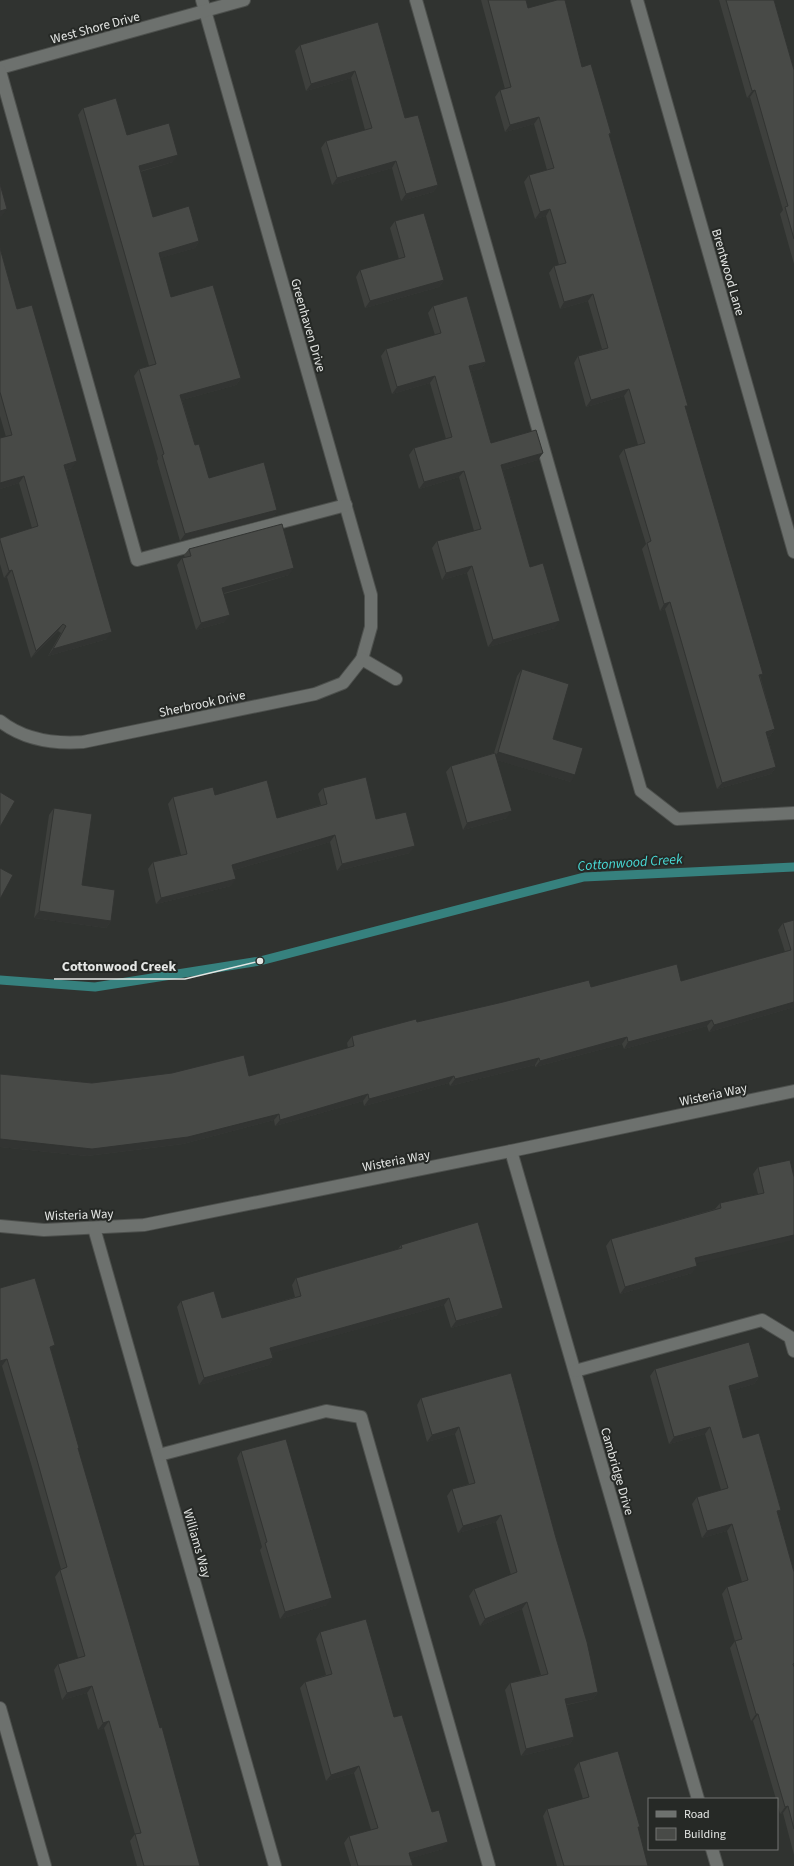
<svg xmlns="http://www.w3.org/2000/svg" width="794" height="1866" font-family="'Source Sans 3',sans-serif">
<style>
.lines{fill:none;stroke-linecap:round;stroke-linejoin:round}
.stream{stroke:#36817e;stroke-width:9}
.minor-casing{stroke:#4d504d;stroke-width:14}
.minor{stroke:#6d716e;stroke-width:12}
.wall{fill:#3e403d}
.shaded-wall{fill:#323432}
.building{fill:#484a47;stroke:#323432}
.labels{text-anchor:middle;stroke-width:4;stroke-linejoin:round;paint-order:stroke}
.street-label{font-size:13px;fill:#e4e6e4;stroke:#262926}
.water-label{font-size:14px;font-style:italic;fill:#48dcd8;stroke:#262926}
.leader{fill:none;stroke:#e4e6e4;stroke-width:1.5}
.callout-dot{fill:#e4e6e4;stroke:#262926;stroke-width:1.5}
.callout-label{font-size:14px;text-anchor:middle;font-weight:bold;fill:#e4e6e4;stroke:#262926;stroke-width:4;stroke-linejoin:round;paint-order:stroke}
</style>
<rect width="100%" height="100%" fill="#303330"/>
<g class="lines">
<path class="stream" d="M 0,980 L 95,987 L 260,961 L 584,877 L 794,867"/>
<g class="minor-casing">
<g id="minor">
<path d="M 202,0 L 371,595 L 371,627 L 362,659"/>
<path d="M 416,0 L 641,791 L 677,819 L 794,813"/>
<path d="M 637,0 L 794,552"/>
<path d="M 0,68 L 244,0"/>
<path d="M 0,71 L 137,560 L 346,505"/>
<path d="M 0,721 C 24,740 54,744 83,742 L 315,694 L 343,683 L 362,659 L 396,679"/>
<path d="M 511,1151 L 698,1799"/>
<path d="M 0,1226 L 44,1230 L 144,1225 L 511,1151 L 794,1091"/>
<path d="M 94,1228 L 275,1866"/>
<path d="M 575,1371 L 762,1320 L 790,1337 L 794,1351"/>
<path d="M 159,1455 L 326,1411 L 361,1417 L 489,1866"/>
<path d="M 0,1708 L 45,1866"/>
<path d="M 712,1849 L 717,1866"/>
</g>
</g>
<use href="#minor" class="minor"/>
</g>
<g class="wall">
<path d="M 481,0 L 526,0 L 528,8 L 582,67 L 611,133 L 609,136 L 775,729 L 770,736 L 768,737 L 776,767 L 771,774 L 717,789 L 665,609 L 660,611 L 642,549 L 646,544 L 619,456 L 624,449 L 638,445 L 624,396 L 586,407 L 574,363 L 578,356 L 602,349 L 588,301 L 560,309 L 549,273 L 554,266 L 559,265 L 546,216 L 535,219 L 524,182 L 529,175 L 547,170 L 534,124 L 505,132 L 495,97 L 500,90 L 505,89 Z"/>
<path d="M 719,0 L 774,0 L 794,70 L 794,264 L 780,214 L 783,210 L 750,97 L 747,98 Z"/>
<path d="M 378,22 L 405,118 L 438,185 L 433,192 L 401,201 L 392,168 L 332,185 L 321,148 L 326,141 L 365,130 L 351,78 L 306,91 L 295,51 L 300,45 Z"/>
<path d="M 83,108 L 127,135 L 173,162 L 140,172 L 153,217 L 199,241 L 195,248 L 160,258 L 171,297 L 241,378 L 236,385 L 182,400 L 195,445 L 209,478 L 277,510 L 273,517 L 180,541 L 157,461 L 158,459 L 134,376 L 139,369 L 149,366 L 78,115 Z"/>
<path d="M 395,221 L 444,280 L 439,287 L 365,308 L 356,277 L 360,270 L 399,259 L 390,228 Z"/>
<path d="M 0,248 L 17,309 L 72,468 L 66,470 L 107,639 L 48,656 L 61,633 L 58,631 L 31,658 L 7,577 L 4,578 L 0,564 L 0,538 L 32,528 L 19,483 L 0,489 L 0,438 L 6,437 L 0,416 Z"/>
<path d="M 433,306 L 486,362 L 481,369 L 471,371 L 491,443 L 538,460 L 503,470 L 530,567 L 555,628 L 488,647 L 467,573 L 442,580 L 432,548 L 437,541 L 474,531 L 459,477 L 419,489 L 409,455 L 414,448 L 446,439 L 430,383 L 392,394 L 381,356 L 386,349 L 435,335 L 428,313 Z"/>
<path d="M 189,549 L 289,575 L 224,594 L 225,622 L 196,630 L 177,565 L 182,558 L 185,558 L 184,555 Z"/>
<path d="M 522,669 L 553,739 L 571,782 L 497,760 L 507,818 L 463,830 L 446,772 L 451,766 L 494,753 L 517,676 Z"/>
<path d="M 323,788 L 376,819 L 410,853 L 337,871 L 330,842 L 234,870 L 231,886 L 156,904 L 148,869 L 153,862 L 181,855 L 168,804 L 173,797 L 215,795 L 277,818 L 321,805 L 318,794 Z"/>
<path d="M 54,808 L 82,885 L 111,921 L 106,928 L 34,918 L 49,815 Z"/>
<path d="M 794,920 L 794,1007 L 709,1032 L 707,1026 L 624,1049 L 622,1044 L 535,1067 L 535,1065 L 450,1086 L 449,1083 L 364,1106 L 363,1101 L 275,1126 L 274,1120 L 183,1144 L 87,1156 L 0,1147 L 0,1074 L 92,1083 L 249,1076 L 348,1048 L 347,1043 L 352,1036 L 417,1022 L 591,987 L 681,981 L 785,952 L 778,930 L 783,923 Z"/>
<path d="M 758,1167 L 794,1177 L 696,1264 L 692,1273 L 620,1294 L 606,1246 L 611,1239 L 715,1209 L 720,1203 L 758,1194 L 753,1174 Z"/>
<path d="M 401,1245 L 498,1315 L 451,1328 L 444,1305 L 272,1353 L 273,1358 L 269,1365 L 199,1385 L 177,1307 L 181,1301 L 222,1318 L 295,1297 L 292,1285 L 296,1278 L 398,1249 Z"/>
<path d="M 0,1288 L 51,1350 L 78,1450 L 200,1866 L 137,1866 L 130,1841 L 135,1834 L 104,1728 L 98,1730 L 87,1693 L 62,1700 L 54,1670 L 58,1664 L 78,1658 L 55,1577 L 60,1570 L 61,1569 L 32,1467 L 2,1366 Z"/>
<path d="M 655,1369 L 759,1377 L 754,1384 L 730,1391 L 743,1438 L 781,1510 L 778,1514 L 794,1572 L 794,1855 L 783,1813 L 780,1814 L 777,1803 L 777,1799 L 776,1799 L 753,1721 L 751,1721 L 730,1648 L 735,1641 L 722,1594 L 727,1587 L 742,1582 L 727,1531 L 702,1538 L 692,1504 L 697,1497 L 721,1490 L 705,1434 L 669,1444 L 650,1376 Z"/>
<path d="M 511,1373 L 598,1692 L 593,1699 L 567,1705 L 574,1737 L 570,1744 L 521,1756 L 505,1690 L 510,1683 L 541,1675 L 522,1609 L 480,1626 L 469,1596 L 474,1589 L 511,1575 L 496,1522 L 458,1533 L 447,1496 L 452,1489 L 469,1484 L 455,1434 L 427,1442 L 417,1405 L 421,1398 Z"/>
<path d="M 241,1451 L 327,1605 L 280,1619 L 260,1550 L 262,1547 L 237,1458 Z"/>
<path d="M 320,1632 L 394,1717 L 443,1849 L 411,1858 L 413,1866 L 351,1866 L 344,1843 L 349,1836 L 371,1830 L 354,1773 L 326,1781 L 300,1688 L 305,1682 L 326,1675 L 316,1639 Z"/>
<path d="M 579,1762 L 638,1829 L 648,1866 L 557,1866 L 543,1816 L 547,1809 L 583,1799 L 574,1769 Z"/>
</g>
<g class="shaded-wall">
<path d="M 355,71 L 351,78 L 306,91 L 311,84 Z"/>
<path d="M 755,90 L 750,97 L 747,98 L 752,91 Z"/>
<path d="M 539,117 L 534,124 L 505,132 L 510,125 Z"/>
<path d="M 178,155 L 173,162 L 134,173 L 139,166 Z"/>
<path d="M 396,161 L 392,168 L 332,185 L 337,178 Z"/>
<path d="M 438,185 L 433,192 L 401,201 L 406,194 Z"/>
<path d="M 7,209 L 2,216 L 0,217 L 0,211 Z"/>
<path d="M 550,209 L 546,216 L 535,219 L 540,212 Z"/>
<path d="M 199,241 L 195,248 L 154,260 L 159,253 Z"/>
<path d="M 444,280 L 439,287 L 365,308 L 370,301 Z"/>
<path d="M 593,294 L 588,301 L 560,309 L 564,302 Z"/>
<path d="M 486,362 L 481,369 L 464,373 L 469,366 Z"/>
<path d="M 435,376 L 430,383 L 392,394 L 397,387 Z"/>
<path d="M 241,378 L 236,385 L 175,402 L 180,395 Z"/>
<path d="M 629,389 L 624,396 L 586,407 L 591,400 Z"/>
<path d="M 543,453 L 538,460 L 496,472 L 501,465 Z"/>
<path d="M 77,461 L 72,468 L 59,472 L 64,465 Z"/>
<path d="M 464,471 L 459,477 L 419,489 L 424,482 Z"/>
<path d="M 24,476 L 19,483 L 0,489 L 0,483 Z"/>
<path d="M 277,510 L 273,517 L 180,541 L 185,534 Z"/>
<path d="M 472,566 L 467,573 L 442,580 L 446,573 Z"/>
<path d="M 294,568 L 289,575 L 217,595 L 222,588 Z"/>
<path d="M 12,570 L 7,577 L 4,578 L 9,571 Z"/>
<path d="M 670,602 L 665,609 L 660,611 L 664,604 Z"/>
<path d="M 230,615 L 225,622 L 196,630 L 201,623 Z"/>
<path d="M 560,621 L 555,628 L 488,647 L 493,640 Z"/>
<path d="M 63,624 L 58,631 L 31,658 L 36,651 Z"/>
<path d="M 112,632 L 107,639 L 48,656 L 53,649 Z"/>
<path d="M 775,729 L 770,736 L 761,739 L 766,732 Z"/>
<path d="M 498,752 L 575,775 L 571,782 L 493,759 Z"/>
<path d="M 776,767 L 771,774 L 717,789 L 722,783 Z"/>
<path d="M 512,811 L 507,818 L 463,830 L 467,823 Z"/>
<path d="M 335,835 L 330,842 L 227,872 L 232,865 Z"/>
<path d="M 415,846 L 410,853 L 337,871 L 342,864 Z"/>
<path d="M 236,879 L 231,886 L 156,904 L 161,898 Z"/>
<path d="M 39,911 L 111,921 L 106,928 L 34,918 Z"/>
<path d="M 794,1002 L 794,1007 L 709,1032 L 714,1025 Z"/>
<path d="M 712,1020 L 707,1026 L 624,1049 L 628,1042 Z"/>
<path d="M 627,1037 L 622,1044 L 535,1067 L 540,1061 Z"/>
<path d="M 539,1058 L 535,1065 L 450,1086 L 455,1079 Z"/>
<path d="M 454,1076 L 449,1083 L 364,1106 L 369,1099 Z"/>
<path d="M 368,1094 L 363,1101 L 275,1126 L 280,1120 Z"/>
<path d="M 279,1114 L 274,1120 L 183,1144 L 87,1156 L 0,1147 L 0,1139 Z"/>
<path d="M 794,1235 L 794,1240 L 690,1265 L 695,1258 Z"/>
<path d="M 697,1266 L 692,1273 L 620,1294 L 625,1287 Z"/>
<path d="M 449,1298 L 444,1305 L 266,1355 L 270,1348 Z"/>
<path d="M 503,1308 L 498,1315 L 451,1328 L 456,1321 Z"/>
<path d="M 55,1345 L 50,1352 L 50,1347 Z"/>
<path d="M 273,1358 L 269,1365 L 199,1385 L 204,1378 Z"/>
<path d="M 7,1359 L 2,1366 L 0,1366 L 0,1361 Z"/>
<path d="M 759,1377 L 754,1384 L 724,1393 L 729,1386 Z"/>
<path d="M 459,1427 L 455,1434 L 427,1442 L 432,1435 Z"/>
<path d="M 710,1427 L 705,1434 L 669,1444 L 674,1437 Z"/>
<path d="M 781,1510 L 776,1517 L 777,1511 Z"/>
<path d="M 501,1515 L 496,1522 L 458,1533 L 463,1526 Z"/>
<path d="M 732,1524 L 727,1531 L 702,1538 L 707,1531 Z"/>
<path d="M 332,1598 L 327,1605 L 280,1619 L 285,1612 Z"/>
<path d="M 527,1602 L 522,1609 L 480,1626 L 485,1619 Z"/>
<path d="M 92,1686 L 87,1693 L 62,1700 L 67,1693 Z"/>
<path d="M 598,1692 L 593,1699 L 560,1706 L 565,1699 Z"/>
<path d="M 756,1714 L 758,1714 L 753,1721 L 751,1721 Z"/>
<path d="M 109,1721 L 104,1728 L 98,1730 L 103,1723 Z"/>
<path d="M 574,1737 L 570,1744 L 521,1756 L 526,1749 Z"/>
<path d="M 359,1766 L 354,1773 L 326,1781 L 331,1775 Z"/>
<path d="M 788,1806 L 783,1813 L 780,1814 L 785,1807 Z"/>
<path d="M 448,1842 L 443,1849 L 405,1860 L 409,1853 Z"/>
</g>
<g class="building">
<path d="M 488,0 L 526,0 L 528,8 L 557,0 L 565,0 L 582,67 L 591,64 L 611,133 L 609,134 L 688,406 L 685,406 L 763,674 L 759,675 L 775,729 L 766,732 L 776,767 L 722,783 L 670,602 L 664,604 L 647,543 L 651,541 L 624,449 L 645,443 L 629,389 L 591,400 L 578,356 L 608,348 L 593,294 L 564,302 L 554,266 L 566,263 L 550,209 L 540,212 L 529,175 L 554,168 L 539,117 L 510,125 L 500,90 L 511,87 Z"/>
<path d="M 726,0 L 774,0 L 794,70 L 794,239 L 785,207 L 788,206 L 755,90 L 752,91 Z"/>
<path d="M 378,22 L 405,118 L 418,115 L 438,185 L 406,194 L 396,161 L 337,178 L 326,141 L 372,128 L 355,71 L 311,84 L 300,45 Z"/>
<path d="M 116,98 L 127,135 L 169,123 L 178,155 L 139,166 L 153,217 L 189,206 L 199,241 L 159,253 L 171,297 L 213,285 L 241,378 L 180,395 L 195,445 L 199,444 L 209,478 L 264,462 L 277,510 L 185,534 L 162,455 L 164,454 L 139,369 L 156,364 L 83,108 Z"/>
<path d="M 0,184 L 7,209 L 0,211 Z"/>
<path d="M 424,213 L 444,280 L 370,301 L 360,270 L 405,257 L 395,221 Z"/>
<path d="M 0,248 L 17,309 L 32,305 L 77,461 L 64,465 L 112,632 L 53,649 L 66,626 L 63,624 L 36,651 L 12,570 L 9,571 L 0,540 L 0,538 L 38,526 L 24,476 L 0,483 L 0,438 L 12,435 L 0,392 Z"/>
<path d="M 467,296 L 486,362 L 469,366 L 491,443 L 536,430 L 543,453 L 501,465 L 530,567 L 543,563 L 560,621 L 493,640 L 472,566 L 446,573 L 437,541 L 481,529 L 464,471 L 424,482 L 414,448 L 452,437 L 435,376 L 397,387 L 386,349 L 441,333 L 433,306 Z"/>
<path d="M 282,524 L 294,568 L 222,588 L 230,615 L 201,623 L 182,558 L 191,556 L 189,549 Z"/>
<path d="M 522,669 L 569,684 L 553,739 L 583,748 L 575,775 L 498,752 Z"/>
<path d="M 495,753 L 512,811 L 467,823 L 451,766 Z"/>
<path d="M 366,777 L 376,819 L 406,812 L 415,846 L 342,864 L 335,835 L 232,865 L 236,879 L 161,898 L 153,862 L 187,854 L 173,797 L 213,787 L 215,795 L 267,780 L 277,818 L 327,804 L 323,788 Z"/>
<path d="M 0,792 L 15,801 L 0,827 Z"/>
<path d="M 54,808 L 92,814 L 82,885 L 115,890 L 111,921 L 39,911 Z"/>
<path d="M 0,868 L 13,875 L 0,899 Z"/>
<path d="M 794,920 L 794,1002 L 714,1025 L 712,1020 L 628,1042 L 627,1037 L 540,1061 L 539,1058 L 455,1079 L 454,1076 L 369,1099 L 368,1094 L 280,1120 L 279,1114 L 188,1137 L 92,1149 L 0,1139 L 0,1074 L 92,1083 L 172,1073 L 244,1055 L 249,1076 L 354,1046 L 352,1036 L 416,1019 L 417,1022 L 503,1002 L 589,980 L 591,987 L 677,964 L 681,981 L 791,950 L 783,923 Z"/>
<path d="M 790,1160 L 794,1177 L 794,1235 L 695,1258 L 697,1266 L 625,1287 L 611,1239 L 721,1208 L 720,1203 L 764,1193 L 758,1167 Z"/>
<path d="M 478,1222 L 503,1308 L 456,1321 L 449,1298 L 270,1348 L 273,1358 L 204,1378 L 181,1301 L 214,1291 L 222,1318 L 301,1296 L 296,1278 L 402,1248 L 401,1245 Z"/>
<path d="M 35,1278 L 55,1345 L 50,1347 L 79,1448 L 78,1448 L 160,1728 L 162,1727 L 200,1866 L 144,1866 L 135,1834 L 141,1833 L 109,1721 L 103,1723 L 92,1686 L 67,1693 L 58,1664 L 85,1656 L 60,1570 L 67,1567 L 37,1460 L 7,1359 L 0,1361 L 0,1288 Z"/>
<path d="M 749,1342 L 759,1377 L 729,1386 L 743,1438 L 759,1433 L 781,1510 L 777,1511 L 794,1572 L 794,1663 L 793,1664 L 794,1667 L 794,1829 L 788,1806 L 785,1807 L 758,1714 L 756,1714 L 735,1641 L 742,1639 L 727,1587 L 748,1580 L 732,1524 L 707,1531 L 697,1497 L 728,1488 L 710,1427 L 674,1437 L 655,1369 Z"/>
<path d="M 511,1373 L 556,1538 L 587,1642 L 598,1692 L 565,1699 L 574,1737 L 526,1749 L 510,1683 L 548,1674 L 527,1602 L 485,1619 L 474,1589 L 517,1572 L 501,1515 L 463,1526 L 452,1489 L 475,1483 L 459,1427 L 432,1435 L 421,1398 Z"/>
<path d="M 286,1439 L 332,1598 L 285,1612 L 265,1543 L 267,1542 L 241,1451 Z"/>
<path d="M 366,1619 L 394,1717 L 402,1715 L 432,1812 L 439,1810 L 448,1842 L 409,1853 L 413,1866 L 358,1866 L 349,1836 L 378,1828 L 359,1766 L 331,1775 L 305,1682 L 332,1674 L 320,1632 Z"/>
<path d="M 618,1751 L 640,1827 L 638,1827 L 648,1866 L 564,1866 L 547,1809 L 589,1797 L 579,1762 Z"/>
</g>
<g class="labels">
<g class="street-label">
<text transform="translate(95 27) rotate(-15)" y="5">West Shore Drive</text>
<text transform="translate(729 272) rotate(74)" y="5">Brentwood Lane</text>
<text transform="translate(309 325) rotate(74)" y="5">Greenhaven Drive</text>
<text transform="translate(202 703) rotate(-12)" y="5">Sherbrook Drive</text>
<text transform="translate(713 1094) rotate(-12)" y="5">Wisteria Way</text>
<text transform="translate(396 1160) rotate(-11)" y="5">Wisteria Way</text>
<text transform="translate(79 1214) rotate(-2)" y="5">Wisteria Way</text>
<text transform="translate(618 1471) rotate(74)" y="5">Cambridge Drive</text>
<text transform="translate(198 1543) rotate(74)" y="5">Williams Way</text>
</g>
<g class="water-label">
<text transform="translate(630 862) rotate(-4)" y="5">Cottonwood Creek</text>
</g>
</g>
<path class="leader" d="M260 961L185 979H54"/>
<circle class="callout-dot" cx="260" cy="961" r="4"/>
<g class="callout-label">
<text x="119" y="971">Cottonwood Creek</text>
</g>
<rect x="648" y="1798" width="130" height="52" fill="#262926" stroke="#727572"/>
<rect x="656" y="1811" width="20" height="6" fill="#6d716e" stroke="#727572"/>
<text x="684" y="1818" font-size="12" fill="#e4e6e4">Road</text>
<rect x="656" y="1828" width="20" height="12" fill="#484a47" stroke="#727572"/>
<text x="684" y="1838" font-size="12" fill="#e4e6e4">Building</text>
</svg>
